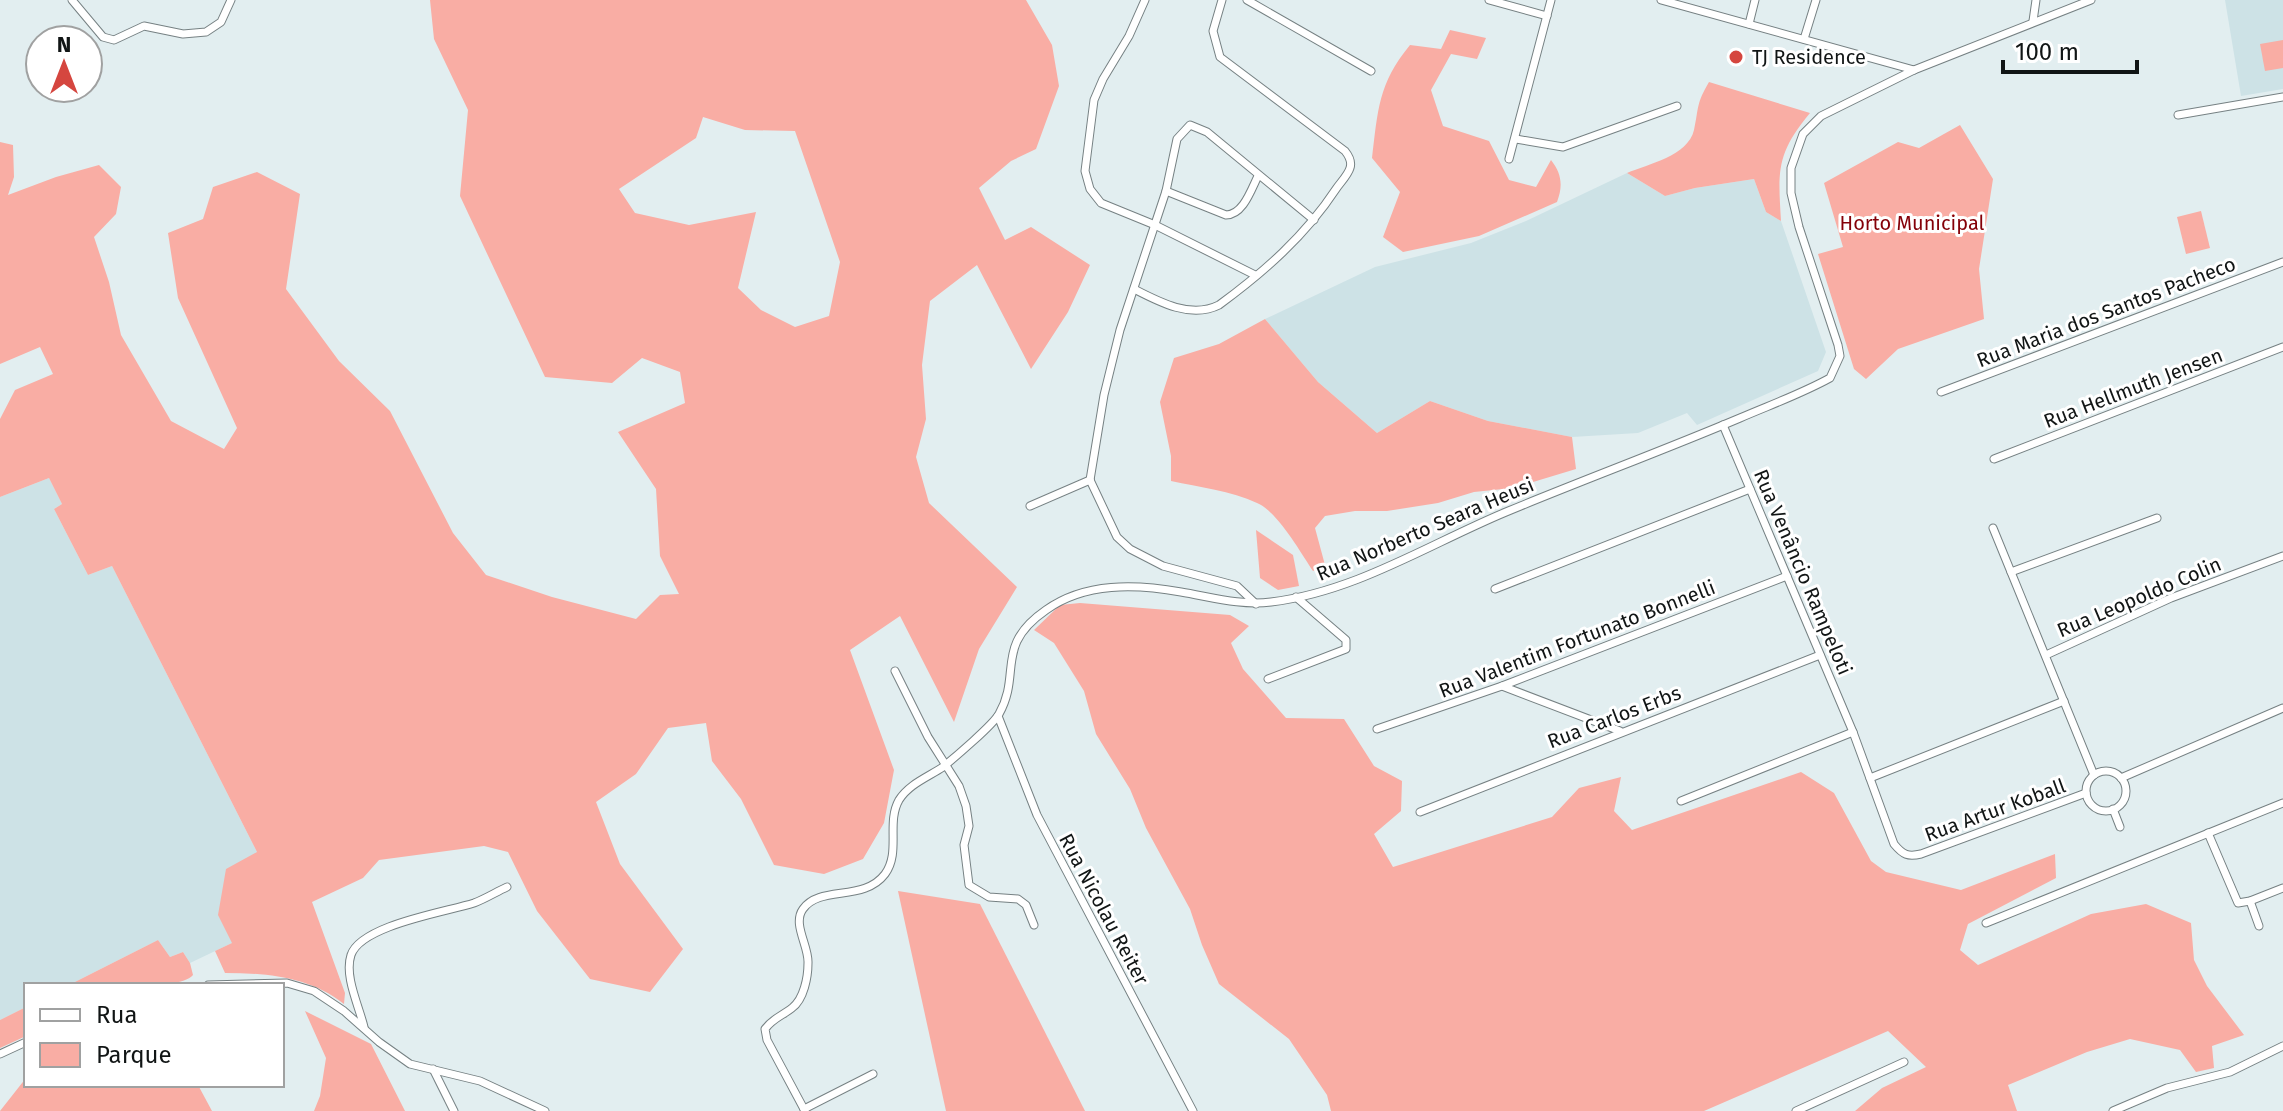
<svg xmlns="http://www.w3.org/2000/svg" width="2283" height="1111" font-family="'Fira Sans',sans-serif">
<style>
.built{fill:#cde2e6}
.green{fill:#f9ada4;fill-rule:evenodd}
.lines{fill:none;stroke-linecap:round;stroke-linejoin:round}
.minor-casing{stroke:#768183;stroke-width:9}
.minor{stroke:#fff;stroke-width:7}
.poi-dot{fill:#d5463f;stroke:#fff;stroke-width:3}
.labels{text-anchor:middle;stroke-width:6;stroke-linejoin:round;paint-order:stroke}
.poi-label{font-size:20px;fill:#111515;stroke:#fff;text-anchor:start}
.park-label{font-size:20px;fill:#840008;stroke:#fff}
.street-label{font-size:20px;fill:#111515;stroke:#fff}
</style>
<rect width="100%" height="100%" fill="#e2eef0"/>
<g class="built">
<path d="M 2225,0 L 2283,0 L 2283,89 L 2241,96 Z"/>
<path d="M 1627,173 L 1665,196 L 1695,188 L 1754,179 L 1766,212 L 1781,221 L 1826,352 L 1818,371 L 1697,425 L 1687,413 L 1638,433 L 1572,437 L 1488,421 L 1430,401 L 1377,433 L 1318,382 L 1265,319 L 1375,267 L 1471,243 L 1526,221 Z"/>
<path d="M 49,478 L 62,504 L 54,509 L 88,575 L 112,566 L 257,852 L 232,943 L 190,963 L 183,952 L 170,957 L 158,940 L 69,985 L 26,985 L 26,1007 L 0,1020 L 0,497 Z"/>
</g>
<g class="green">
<path d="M 430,0 L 1026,0 L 1052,45 L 1059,86 L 1036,149 L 1011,161 L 979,188 L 1005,240 L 1031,227 L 1090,265 L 1068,312 L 1031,369 L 977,265 L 930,301 L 922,365 L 926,419 L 916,457 L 929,503 L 1017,587 L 979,649 L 954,722 L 900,616 L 850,650 L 894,770 L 884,823 L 863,859 L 824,874 L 774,865 L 741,799 L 712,761 L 706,723 L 668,728 L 636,774 L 596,802 L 620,864 L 683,949 L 650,992 L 590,979 L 537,911 L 508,852 L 484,846 L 379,860 L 363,878 L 312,902 L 345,993 L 344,1004 C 310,977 267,973 225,973 L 215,951 L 232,943 L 218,915 L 226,869 L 257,852 L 112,566 L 88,575 L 54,509 L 62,504 L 49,478 L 0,497 L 0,419 L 15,390 L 53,374 L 40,347 L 0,364 L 0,142 L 13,145 L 14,177 L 8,195 L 56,177 L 99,165 L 121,187 L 116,214 L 94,237 L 109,282 L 121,335 L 171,421 L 224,449 L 237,428 L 178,298 L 168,233 L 203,219 L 213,187 L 257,172 L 300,194 L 286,289 L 339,361 L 390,411 L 453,533 L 486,575 L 552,597 L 636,619 L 660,595 L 679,594 L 660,556 L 656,489 L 618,432 L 685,403 L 680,372 L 642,358 L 612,383 L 545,377 L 460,196 L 468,110 L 434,39 ZM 703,117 L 745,130 L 795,131 L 840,262 L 829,316 L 795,327 L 761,310 L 738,288 L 756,212 L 689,225 L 635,213 L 619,189 L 696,138 Z"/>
<path d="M 1450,30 L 1486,38 L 1477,59 L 1451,54 L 1431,90 L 1443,126 L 1489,141 L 1509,180 L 1536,187 L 1551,160 C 1562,174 1563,186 1557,202 L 1479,236 L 1403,252 L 1383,237 L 1400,192 L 1372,158 C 1378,110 1378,84 1410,45 L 1441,49 Z"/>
<path d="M 2283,40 L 2283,68 L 2265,71 L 2260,44 Z"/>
<path d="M 1709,82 L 1810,113 C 1776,154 1778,171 1781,221 L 1766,212 L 1754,179 L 1695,188 L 1665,196 L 1627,173 C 1648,164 1688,156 1694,130 C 1699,107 1696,104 1709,82 Z"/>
<path d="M 1960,125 L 1993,179 L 1979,269 L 1984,319 L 1898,349 L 1866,379 L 1854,369 L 1818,254 L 1843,247 L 1824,183 L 1898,142 L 1919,148 Z"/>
<path d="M 2201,211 L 2210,248 L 2186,254 L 2177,217 Z"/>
<path d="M 1265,319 L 1318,382 L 1377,433 L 1430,401 L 1488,421 L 1572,437 L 1576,469 L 1513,488 L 1474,492 L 1438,503 L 1387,511 L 1355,511 L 1325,516 L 1315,528 L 1325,565 L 1313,571 C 1301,553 1277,511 1257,503 C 1231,491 1199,487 1171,481 L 1171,456 L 1160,402 L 1174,358 L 1219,344 Z"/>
<path d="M 1256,530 L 1293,555 L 1299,586 L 1278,590 L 1260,578 Z"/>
<path d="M 1080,603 L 1230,615 L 1249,626 L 1231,643 L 1243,669 L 1286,718 L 1344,719 L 1374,766 L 1402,781 L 1401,811 L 1374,834 L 1393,867 L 1552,817 L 1579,788 L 1621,777 L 1614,811 L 1632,830 L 1801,772 L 1834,793 L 1871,861 L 1886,872 L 1961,890 L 2055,854 L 2056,878 L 1968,924 L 1960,950 L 1978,965 L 2091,914 L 2146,904 L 2191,923 L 2194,960 L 2207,986 L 2244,1035 L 2212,1046 L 2214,1068 L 2196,1072 L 2180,1050 L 2130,1039 L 2087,1052 L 2008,1085 L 2017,1111 L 1855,1111 L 1882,1088 L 1926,1067 L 1888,1031 L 1704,1111 L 1331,1111 L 1327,1095 L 1289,1039 L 1219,984 L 1202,945 L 1190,909 L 1146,828 L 1130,789 L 1096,734 L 1084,691 L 1054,643 L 1034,630 L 1060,605 Z"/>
<path d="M 898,891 L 980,904 L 1085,1111 L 946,1111 Z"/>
<path d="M 158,940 L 170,957 L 183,952 L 190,963 L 193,975 C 178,992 94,985 69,985 Z"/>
<path d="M 26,1007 L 26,1036 L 0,1048 L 0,1020 Z"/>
<path d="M 305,1011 L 371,1044 L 405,1111 L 314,1111 L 320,1096 L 326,1058 Z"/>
<path d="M 26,1078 L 26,1085 L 198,1085 L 212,1111 L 0,1111 Z"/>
</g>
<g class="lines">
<g class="minor-casing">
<g id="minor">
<path d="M 72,0 L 103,37 L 114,40 L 144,26 L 183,34 L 206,32 L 221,22 L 231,0"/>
<path d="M 1145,0 L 1129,36 L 1103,79 L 1094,100 L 1085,171 L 1090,189 L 1101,203 L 1155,225 L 1255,275"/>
<path d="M 1247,0 L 1371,71"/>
<path d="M 1489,0 L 1547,16"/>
<path d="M 1661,0 L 1914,70"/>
<path d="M 2033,21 L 2036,0"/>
<path d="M 1749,24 L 1755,0"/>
<path d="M 1804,39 L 1816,0"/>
<path d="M 2178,115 L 2283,97"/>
<path d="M 1516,139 L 1563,147 L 1677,106"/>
<path d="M 1509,159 L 1551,0"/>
<path d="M 1166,191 L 1226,215 C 1243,215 1251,190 1258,176"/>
<path d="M 1134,289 C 1159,302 1191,319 1219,305 C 1264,272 1305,236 1336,189 C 1340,183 1348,175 1350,168 C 1352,162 1349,156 1345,151 L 1220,57 L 1213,31 L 1222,0"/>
<path d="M 1941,392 L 2283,262"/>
<path d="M 1723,425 L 1853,732 L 1894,844 C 1903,855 1908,857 1921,854 L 2086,793"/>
<path d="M 1994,459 L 2283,347"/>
<path d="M 1090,480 L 1104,395 L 1120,330 L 1166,191 L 1177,139 L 1190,125 L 1207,132 L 1314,220"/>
<path d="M 1090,480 L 1117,537 L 1130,549 L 1163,566 L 1237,586 L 1256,604"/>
<path d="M 1030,506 L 1090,480"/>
<path d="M 1993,528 L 2094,775"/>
<path d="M 2011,572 L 2157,518"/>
<path d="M 1495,589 L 1750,489"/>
<path d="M 2046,655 L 2171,598 L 2283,556"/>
<path d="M 895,671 L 928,737 L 959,786 L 966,806 L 969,826 L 964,845 L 969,885 L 989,897 L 1018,899 L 1026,905 L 1034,925"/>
<path d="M 1268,679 L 1346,649 L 1346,640 L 1296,597"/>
<path d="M 1502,686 L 1620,731"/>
<path d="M 998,716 L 1037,815 L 1193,1111"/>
<path d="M 1377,729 L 1502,686 L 1787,576"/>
<circle cx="2106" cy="791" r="20"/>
<path d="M 1870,778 L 2064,701"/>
<path d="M 2121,778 L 2283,708"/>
<path d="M 1681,801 L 1853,732"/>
<path d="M 2113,809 L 2120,827"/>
<path d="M 1420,812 L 1820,655"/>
<path d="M 2208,833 L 2238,903 L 2250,901 L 2283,888"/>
<path d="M 2250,901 L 2259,926"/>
<path d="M 1986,923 L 2283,803"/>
<path d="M 208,985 L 287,983 L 314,991 L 344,1011 L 379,1042 L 410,1064 L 480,1081 L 545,1111"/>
<path d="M 364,1027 C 359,1006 344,976 351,955 C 361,925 446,912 474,903 C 485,899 496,892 507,887"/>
<path d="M 0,1054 L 26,1042"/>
<path d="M 433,1069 L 454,1111"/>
<path d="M 804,1109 L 873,1074"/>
<path d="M 805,1111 L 767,1040 L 765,1029 C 773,1018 782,1016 792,1008 C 804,999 808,977 808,963 C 809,946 792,924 803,909 C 820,885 864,902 885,874 C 901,852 886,823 899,800 C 909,784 928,777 943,767 C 954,758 993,725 999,714 C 1022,673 994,646 1046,610 C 1085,582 1136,584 1181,592 C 1211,597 1241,606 1271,602 C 1355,592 1429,544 1506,512 C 1583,480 1662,451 1740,418 C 1770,405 1801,394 1830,378 L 1840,356 L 1838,345 L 1799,227 L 1791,193 L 1791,168 L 1803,134 L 1821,116 L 1914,70 L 2091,0"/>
<path d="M 1796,1111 L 1904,1062"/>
<path d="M 2113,1111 L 2167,1088 L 2230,1072 L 2283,1046"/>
</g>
</g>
<use href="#minor" class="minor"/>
</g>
<circle class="poi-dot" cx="1736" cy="57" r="8"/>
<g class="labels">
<g class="poi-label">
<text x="1752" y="64">TJ Residence</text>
</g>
<g class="park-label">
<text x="1912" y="230">Horto Municipal</text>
</g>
<g class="street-label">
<text transform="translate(2106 312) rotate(-21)" y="7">Rua Maria dos Santos Pacheco</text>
<text transform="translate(2133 388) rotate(-21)" y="7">Rua Hellmuth Jensen</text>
<text transform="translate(1425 529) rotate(-23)" y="7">Rua Norberto Seara Heusi</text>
<text transform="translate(1803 572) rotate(67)" y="7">Rua Venâncio Rampeloti</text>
<text transform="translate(2139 597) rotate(-23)" y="7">Rua Leopoldo Colin</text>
<text transform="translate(1577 639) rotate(-21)" y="7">Rua Valentim Fortunato Bonnelli</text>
<text transform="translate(1614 717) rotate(-21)" y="7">Rua Carlos Erbs</text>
<text transform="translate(1995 810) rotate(-20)" y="7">Rua Artur Koball</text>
<text transform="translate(1104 909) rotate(62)" y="7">Rua Nicolau Reiter</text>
</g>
</g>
<rect x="24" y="983" width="260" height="104" fill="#ffffff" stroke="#a0a1a1" stroke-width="2"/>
<rect x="40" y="1009" width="40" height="12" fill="#ffffff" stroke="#a0a1a1" stroke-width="2"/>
<text x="96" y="1023" font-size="24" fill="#111515">Rua</text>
<rect x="40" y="1043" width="40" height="24" fill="#f9ada4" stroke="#a0a1a1" stroke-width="2"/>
<text x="96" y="1063" font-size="24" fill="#111515">Parque</text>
<g transform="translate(64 64)"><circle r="38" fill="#ffffff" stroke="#a0a1a1" stroke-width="2"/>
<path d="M0-6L14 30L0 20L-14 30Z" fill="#d5463f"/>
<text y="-12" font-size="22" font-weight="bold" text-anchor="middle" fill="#111515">N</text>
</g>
<path d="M2003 60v12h134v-12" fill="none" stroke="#111515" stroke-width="4"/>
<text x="2015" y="60" font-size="24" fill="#111515" stroke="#ffffff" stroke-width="6" paint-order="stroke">100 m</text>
</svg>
